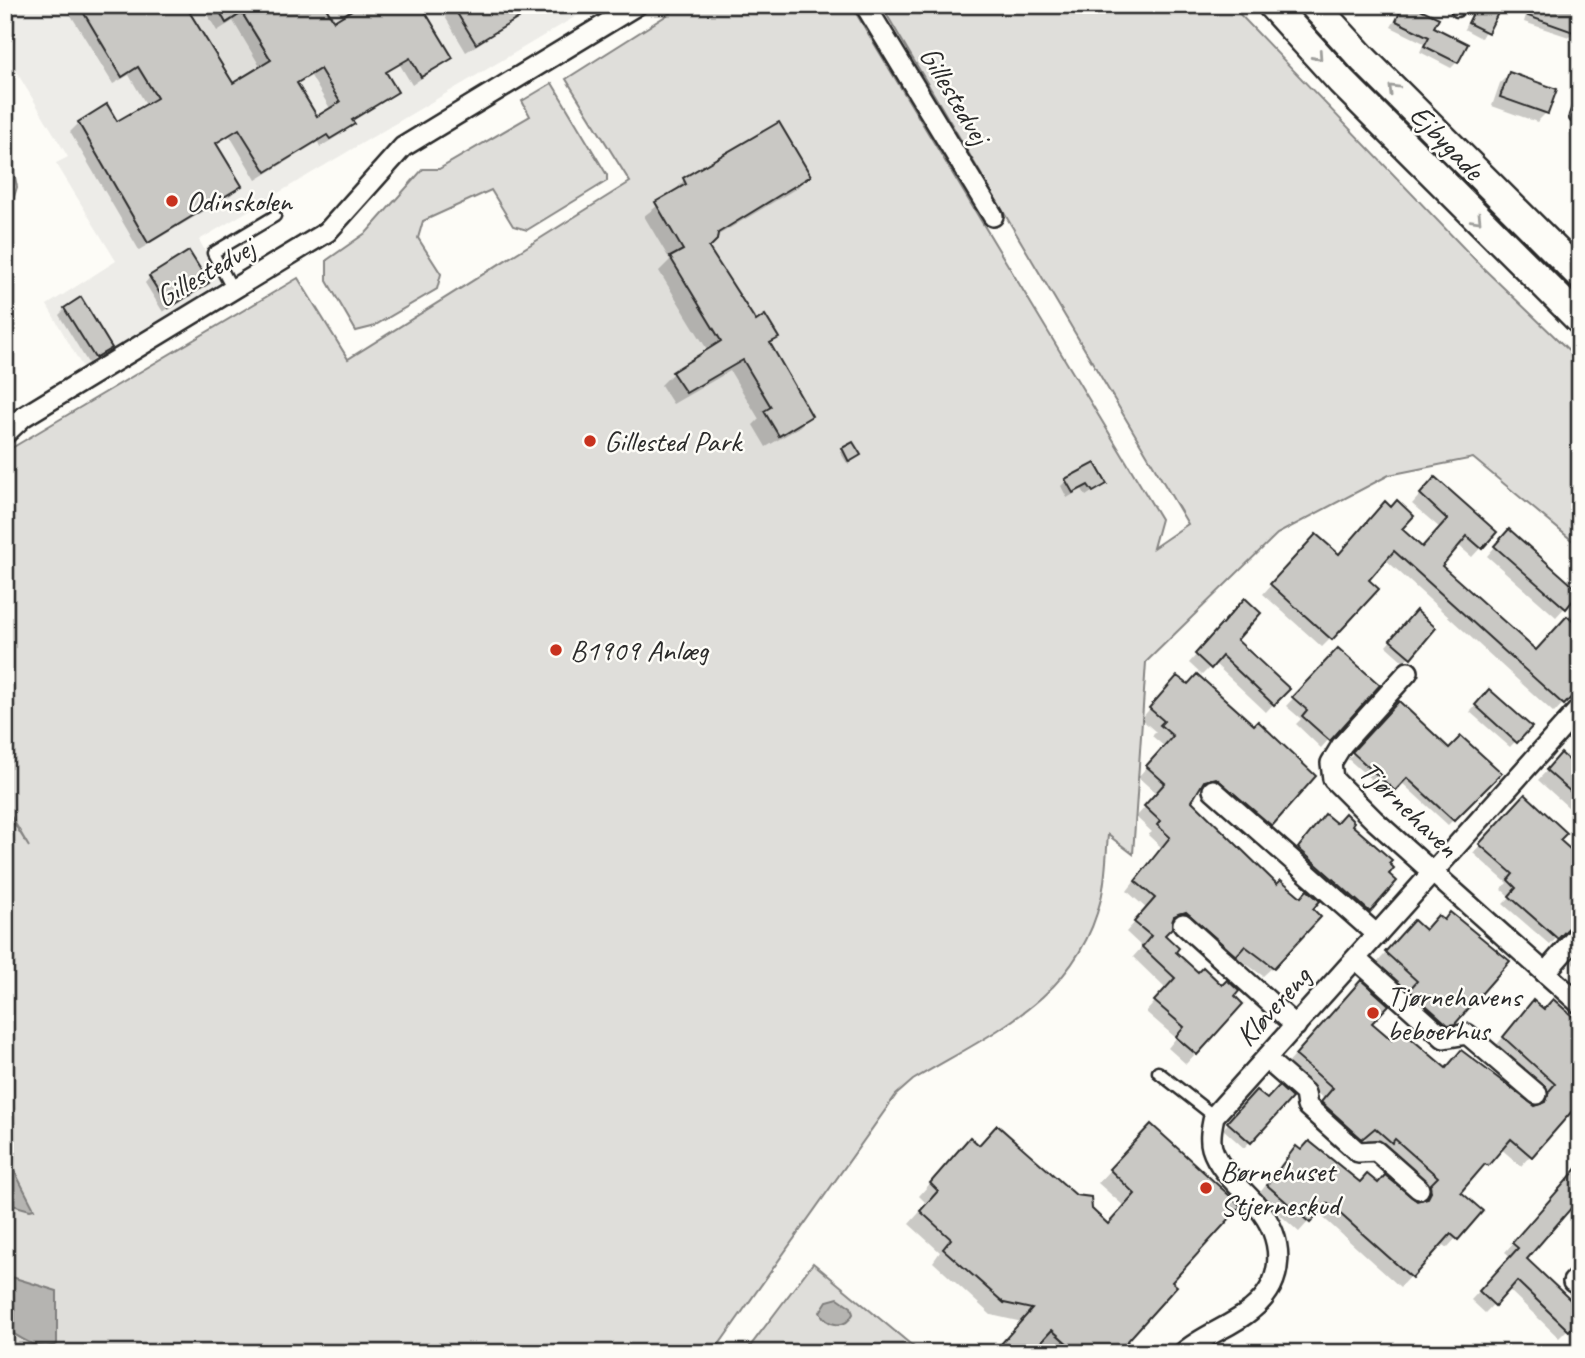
<svg xmlns="http://www.w3.org/2000/svg" width="1585" height="1358" font-family="Caveat,sans-serif">
<style>
.built{fill:#edece8}
.green{fill:#dfdeda;stroke:#858482;stroke-width:2}
.water{fill:#b5b4b1;stroke:#7e7d7b;stroke-width:2}
.shadow{fill:#0003;fill-rule:evenodd}
.building{fill:#c9c8c4;stroke:#2b2b2b;stroke-width:2;fill-rule:evenodd}
.lines{fill:none;stroke-linecap:round;stroke-linejoin:round}
.service-casing{stroke:#2b2b2b;stroke-width:15}
.minor-casing{stroke:#2b2b2b;stroke-width:24}
.secondary-casing{stroke:#2b2b2b;stroke-width:33}
.service{stroke:#fdfcf7;stroke-width:10}
.minor{stroke:#fdfcf7;stroke-width:19}
.secondary{stroke:#fdfcf7;stroke-width:28}
.oneway{stroke:#9e9e9b}
.poi-dot{fill:#c8321e;stroke:#fdfcf7;stroke-width:2.5}
.labels{text-anchor:middle;stroke-width:5;stroke-linejoin:round;paint-order:stroke}
.street-label{font-size:30px;fill:#2b2b2b;stroke:#fdfcf7}
.poi-label{font-size:30px;fill:#2b2b2b;stroke:#fdfcf7;text-anchor:start}
</style>
<rect width="100%" height="100%" fill="#fdfcf7"/>
<filter id="ink" filterUnits="userSpaceOnUse"><feTurbulence type="fractalNoise" baseFrequency=".0143" numOctaves="2"/><feDisplacementMap in="SourceGraphic" scale="14" xChannelSelector="R" yChannelSelector="G"/><feConvolveMatrix kernelMatrix="1 2 1 2 8 2 1 2 1" color-interpolation-filters="sRGB"/></filter>
<g filter="url(#ink)">
<path class="built" d="M 5,5 L 595,5 L 199,240 L 222,281 L 83,368 L 47,305 L 116,261 L 56,163 L 68,157 L 5,53 Z"/>
<g class="green">
<path d="M 185,5 L 216,5 L 227,23 L 242,13 L 271,60 L 233,83 Z"/>
<path d="M 324,5 L 360,5 L 334,21 Z"/>
<path d="M 683,5 L 851,5 L 1161,519 L 1153,548 L 1188,524 L 881,5 L 1231,5 L 1483,268 L 1580,361 L 1580,547 L 1473,458 L 1389,475 L 1277,534 L 1146,662 L 1133,854 L 1108,835 C 1106,856 1106,878 1101,899 C 1077,999 993,1032 913,1080 L 896,1095 L 713,1353 L 5,1353 L 5,809 L 29,847 L 5,806 L 5,452 L 298,278 L 348,359 L 630,182 L 566,79 Z"/>
<path d="M 552,83 L 607,175 L 607,181 L 527,230 L 513,226 L 491,190 L 423,221 L 418,238 L 441,274 L 437,289 L 372,327 L 356,331 L 327,281 L 327,260 L 367,232 L 423,169 L 439,169 L 530,116 L 522,101 Z"/>
<path d="M 5,129 L 17,187 L 5,225 Z"/>
<path d="M 813,1263 L 921,1353 L 745,1353 Z"/>
<path d="M 1052,1330 L 1073,1349 L 1070,1353 L 1038,1353 L 1034,1349 Z"/>
</g>
<g class="water">
<path d="M 5,1153 L 34,1209 L 30,1210 L 5,1203 Z"/>
<path d="M 5,1275 L 57,1291 L 57,1344 C 40,1353 20,1338 5,1328 Z"/>
<path d="M 838,1298 L 851,1307 L 853,1314 C 845,1330 827,1326 820,1312 L 827,1301 Z"/>
</g>
<g class="shadow">
<path d="M 76,5 L 183,5 L 232,85 L 261,68 L 233,21 L 217,31 L 202,5 L 322,5 L 333,23 L 363,5 L 429,5 L 421,10 L 450,58 L 412,85 L 400,65 L 385,74 L 396,91 L 387,100 L 351,122 L 343,133 L 320,147 L 318,142 L 256,180 L 230,136 L 215,145 L 240,186 L 231,195 L 139,250 L 70,132 L 79,123 L 117,124 L 147,106 L 129,75 L 113,84 L 69,12 ZM 311,76 L 331,110 L 316,119 L 296,85 Z"/>
<path d="M 438,5 L 540,5 L 466,52 Z"/>
<path d="M 1404,5 L 1432,28 L 1457,62 L 1451,68 L 1420,52 L 1424,43 L 1391,27 Z"/>
<path d="M 1476,5 L 1500,5 L 1481,38 L 1464,29 Z"/>
<path d="M 1529,5 L 1567,5 L 1580,10 L 1575,32 L 1569,37 L 1524,22 Z"/>
<path d="M 1509,74 L 1546,113 L 1537,122 L 1492,106 L 1500,83 Z"/>
<path d="M 809,175 L 797,188 L 715,237 L 707,248 L 756,323 L 777,337 L 769,345 L 810,416 L 798,428 L 766,447 L 753,425 L 759,419 L 730,371 L 673,404 L 661,385 L 673,373 L 708,351 L 659,271 L 670,260 L 644,216 L 673,194 L 684,180 Z"/>
<path d="M 150,277 L 207,283 L 163,312 L 145,283 Z"/>
<path d="M 65,309 L 110,347 L 88,363 L 59,315 Z"/>
<path d="M 852,444 L 856,457 L 847,463 L 840,452 Z"/>
<path d="M 1066,481 L 1105,483 L 1086,496 L 1082,489 L 1067,498 L 1061,486 Z"/>
<path d="M 1426,488 L 1494,533 L 1472,557 L 1458,545 L 1440,566 L 1536,652 L 1570,615 L 1580,623 L 1580,685 L 1554,713 L 1385,559 L 1366,580 L 1331,638 L 1322,647 L 1263,594 L 1307,545 L 1338,556 L 1400,530 L 1422,549 L 1440,528 L 1412,504 Z"/>
<path d="M 1500,541 L 1578,593 L 1556,617 L 1487,556 Z"/>
<path d="M 1238,608 L 1235,640 L 1287,689 L 1266,712 L 1214,663 L 1202,675 L 1189,663 Z"/>
<path d="M 1411,618 L 1409,656 L 1404,662 L 1386,646 Z"/>
<path d="M 1338,650 L 1377,685 L 1321,748 L 1296,724 L 1301,719 L 1286,706 Z"/>
<path d="M 1168,688 L 1271,825 L 1261,834 L 1206,787 L 1197,789 L 1190,801 L 1273,967 L 1263,976 L 1234,955 L 1225,964 L 1176,920 L 1171,922 L 1163,935 L 1173,952 L 1241,1004 L 1186,1064 L 1168,1048 L 1176,1038 L 1146,1012 L 1166,989 L 1133,957 L 1142,947 L 1126,932 L 1147,909 L 1127,891 L 1161,847 L 1148,835 L 1152,832 L 1136,817 L 1157,794 L 1138,777 L 1165,747 L 1152,736 L 1156,732 L 1141,719 Z"/>
<path d="M 1489,692 L 1529,727 L 1510,747 L 1470,712 Z"/>
<path d="M 1399,704 L 1449,750 L 1500,773 L 1448,825 L 1401,782 L 1389,795 L 1348,759 Z"/>
<path d="M 1552,765 L 1580,773 L 1578,816 L 1538,780 Z"/>
<path d="M 1518,804 L 1558,841 L 1576,916 L 1580,920 L 1575,929 L 1563,931 L 1550,945 L 1503,904 L 1510,897 L 1501,889 L 1507,883 L 1473,853 Z"/>
<path d="M 1318,824 L 1336,825 L 1395,881 L 1360,919 L 1291,857 Z"/>
<path d="M 1403,934 L 1453,1023 L 1441,1034 L 1375,965 Z"/>
<path d="M 1580,951 L 1580,969 L 1572,962 Z"/>
<path d="M 1351,992 L 1370,1023 L 1391,1042 L 1445,1070 L 1539,1107 L 1547,1095 L 1494,1048 L 1533,1002 L 1580,1100 L 1521,1166 L 1500,1148 L 1475,1173 L 1459,1192 L 1456,1238 L 1447,1248 L 1440,1243 L 1400,1287 L 1317,1212 L 1299,1232 L 1258,1195 L 1296,1148 L 1359,1184 L 1377,1185 L 1416,1203 L 1420,1201 L 1429,1187 L 1384,1148 L 1381,1151 L 1364,1137 L 1351,1148 L 1312,1113 L 1324,1099 L 1286,1066 Z"/>
<path d="M 1256,1092 L 1267,1102 L 1289,1098 L 1244,1148 L 1223,1129 Z"/>
<path d="M 1139,1138 L 1170,1282 L 1115,1353 L 1052,1353 L 1039,1341 L 1032,1350 L 1035,1353 L 994,1353 L 1022,1322 L 991,1315 L 933,1262 L 940,1252 L 909,1224 L 927,1204 L 919,1196 L 958,1152 L 978,1147 L 1090,1210 L 1108,1225 L 1125,1207 L 1098,1183 Z"/>
<path d="M 1580,1170 L 1580,1210 L 1573,1204 L 1525,1259 L 1580,1317 L 1559,1338 L 1508,1289 L 1485,1313 L 1471,1300 L 1511,1257 L 1505,1252 Z"/>
</g>
<g class="building">
<path d="M 79,5 L 185,5 L 233,83 L 271,60 L 242,13 L 226,23 L 216,5 L 324,5 L 334,21 L 360,5 L 421,5 L 453,58 L 421,77 L 410,58 L 386,72 L 398,92 L 352,120 L 355,124 L 330,139 L 327,135 L 266,172 L 239,129 L 216,143 L 242,186 L 148,243 L 78,122 L 107,104 L 117,121 L 157,98 L 138,67 L 122,77 ZM 320,69 L 340,102 L 317,116 L 297,83 Z"/>
<path d="M 452,5 L 540,5 L 476,44 Z"/>
<path d="M 1403,5 L 1412,5 L 1439,18 L 1434,27 L 1468,44 L 1458,63 L 1424,46 L 1429,37 L 1396,21 Z"/>
<path d="M 1477,5 L 1502,5 L 1488,33 L 1468,23 Z"/>
<path d="M 1532,5 L 1580,8 L 1576,33 L 1528,16 Z"/>
<path d="M 1509,72 L 1557,89 L 1548,114 L 1500,97 Z"/>
<path d="M 779,122 L 811,176 L 718,233 L 717,240 L 709,248 L 756,321 L 765,315 L 779,338 L 770,343 L 812,416 L 779,436 L 764,411 L 771,407 L 743,360 L 686,393 L 672,372 L 721,341 L 670,257 L 683,250 L 655,202 L 686,184 L 683,178 Z"/>
<path d="M 189,251 L 209,283 L 169,308 L 149,276 Z"/>
<path d="M 81,297 L 112,348 L 95,358 L 64,308 Z"/>
<path d="M 853,442 L 861,455 L 849,462 L 842,448 Z"/>
<path d="M 1095,463 L 1107,484 L 1093,492 L 1088,485 L 1073,493 L 1065,479 Z"/>
<path d="M 1435,477 L 1497,532 L 1482,549 L 1467,536 L 1442,566 L 1536,650 L 1567,616 L 1580,628 L 1580,688 L 1564,705 L 1394,551 L 1369,580 L 1379,589 L 1332,640 L 1270,584 L 1316,534 L 1339,554 L 1385,501 L 1391,507 L 1397,500 L 1414,516 L 1402,529 L 1422,547 L 1447,519 L 1420,494 Z"/>
<path d="M 1509,529 L 1580,592 L 1566,609 L 1494,546 Z"/>
<path d="M 1245,598 L 1261,613 L 1237,640 L 1290,689 L 1274,705 L 1222,656 L 1211,669 L 1195,654 Z"/>
<path d="M 1416,610 L 1436,628 L 1411,658 L 1390,640 Z"/>
<path d="M 1338,648 L 1380,685 L 1330,741 L 1302,716 L 1307,710 L 1292,697 Z"/>
<path d="M 1197,674 L 1254,725 L 1258,721 L 1316,776 L 1272,826 L 1216,778 L 1204,781 L 1192,801 L 1277,884 L 1281,880 L 1301,897 L 1307,890 L 1320,901 L 1313,909 L 1321,917 L 1274,968 L 1245,946 L 1236,956 L 1186,912 L 1174,916 L 1172,928 L 1165,935 L 1179,948 L 1176,952 L 1198,972 L 1203,967 L 1222,985 L 1227,980 L 1239,991 L 1235,996 L 1243,1004 L 1197,1055 L 1176,1037 L 1184,1027 L 1154,1001 L 1175,978 L 1142,947 L 1151,936 L 1134,922 L 1155,898 L 1135,881 L 1170,837 L 1157,825 L 1160,821 L 1144,806 L 1165,783 L 1146,766 L 1173,736 L 1160,725 L 1164,721 L 1149,708 L 1177,676 L 1188,684 Z"/>
<path d="M 1489,689 L 1532,727 L 1517,743 L 1475,705 Z"/>
<path d="M 1399,701 L 1449,748 L 1461,736 L 1502,773 L 1454,821 L 1407,778 L 1395,791 L 1352,752 Z"/>
<path d="M 1561,753 L 1580,770 L 1580,800 L 1546,770 Z"/>
<path d="M 1525,794 L 1567,833 L 1560,840 L 1580,858 L 1580,916 L 1558,939 L 1509,896 L 1516,888 L 1508,880 L 1513,874 L 1479,844 Z"/>
<path d="M 1345,813 L 1354,822 L 1352,825 L 1392,860 L 1389,863 L 1394,868 L 1389,874 L 1397,881 L 1370,912 L 1298,848 L 1325,814 L 1336,823 Z"/>
<path d="M 1450,912 L 1510,961 L 1455,1024 L 1448,1025 L 1409,990 L 1417,981 L 1385,952 L 1414,920 L 1425,930 L 1438,915 L 1444,920 Z"/>
<path d="M 1361,980 L 1389,1005 L 1372,1023 L 1392,1040 L 1401,1030 L 1446,1068 L 1461,1050 L 1535,1106 L 1546,1102 L 1549,1091 L 1555,1084 L 1503,1037 L 1533,1000 L 1544,1009 L 1553,999 L 1580,1023 L 1580,1102 L 1532,1157 L 1511,1139 L 1488,1166 L 1485,1164 L 1461,1192 L 1483,1211 L 1458,1240 L 1451,1234 L 1412,1278 L 1328,1203 L 1310,1223 L 1267,1185 L 1296,1146 L 1301,1150 L 1309,1141 L 1360,1182 L 1367,1174 L 1378,1183 L 1385,1175 L 1417,1201 L 1428,1198 L 1431,1192 L 1430,1185 L 1438,1177 L 1395,1139 L 1392,1143 L 1375,1128 L 1362,1139 L 1321,1102 L 1333,1088 L 1295,1055 Z"/>
<path d="M 1279,1086 L 1292,1098 L 1251,1143 L 1227,1122 L 1256,1090 L 1267,1099 Z"/>
<path d="M 1151,1124 L 1241,1206 L 1172,1282 L 1177,1286 L 1117,1353 L 1078,1353 L 1052,1330 L 1031,1353 L 993,1353 L 1032,1309 L 1004,1303 L 943,1249 L 951,1239 L 920,1211 L 938,1191 L 930,1183 L 970,1137 L 979,1145 L 997,1125 L 1076,1195 L 1091,1197 L 1092,1209 L 1108,1224 L 1135,1194 L 1109,1169 Z"/>
<path d="M 1580,1165 L 1580,1198 L 1527,1259 L 1580,1309 L 1580,1320 L 1569,1331 L 1517,1281 L 1495,1306 L 1479,1291 L 1518,1248 L 1512,1243 Z"/>
</g>
<g class="lines">
<g class="service-casing">
<g id="service">
<path d="M 1457,11 L 1460,5"/>
<path d="M 1575,117 L 1580,103"/>
<path d="M 233,290 L 213,253 L 275,216"/>
<path d="M 1158,1072 L 1214,1116"/>
</g>
</g>
<g class="minor-casing">
<g id="minor">
<path d="M 865,5 L 993,216"/>
<path d="M 5,434 L 23,417 L 327,232 L 403,147 L 637,5"/>
<path d="M 1408,672 L 1342,745 L 1331,763 L 1333,779 L 1374,820 L 1580,1004"/>
<path d="M 1213,790 L 1377,935"/>
<path d="M 1183,924 L 1296,1026"/>
<path d="M 1356,959 L 1444,1038 L 1467,1034 L 1537,1094"/>
<path d="M 1545,973 L 1580,933"/>
<path d="M 1266,1059 L 1305,1093 L 1307,1106 L 1358,1152 L 1376,1151 L 1419,1189"/>
<path d="M 1573,1282 L 1580,1275"/>
<path d="M 1183,1353 C 1203,1335 1231,1327 1251,1310 C 1286,1282 1285,1240 1258,1207 C 1243,1189 1219,1171 1212,1148 C 1209,1138 1212,1126 1214,1116 L 1580,708"/>
</g>
</g>
<g class="secondary-casing">
<g id="secondary">
<path d="M 1272,5 L 1341,81 L 1580,320"/>
<path d="M 1314,5 L 1364,60 L 1580,275"/>
</g>
</g>
<use href="#service" class="service"/>
<use href="#minor" class="minor"/>
<use href="#secondary" class="secondary"/>
</g>
<defs><path id="oneway-chevron" d="M-2-3.5L2.5 0L-2 3.5" fill="none" stroke-width="1.6" stroke-linecap="round" stroke-linejoin="round" transform="scale(1.75)"/></defs>
<g class="oneway">
<use href="#oneway-chevron" transform="translate(1318 56) rotate(48)"/>
<use href="#oneway-chevron" transform="translate(1393 89) rotate(-135)"/>
<use href="#oneway-chevron" transform="translate(1477 219) rotate(46)"/>
</g>
</g>
<g class="poi-dot">
<circle cx="172" cy="201" r="7"/>
<circle cx="590" cy="441" r="7"/>
<circle cx="556" cy="650" r="7"/>
<circle cx="1373" cy="1013" r="7"/>
<circle cx="1206" cy="1188" r="7"/>
</g>
<g class="labels">
<g class="street-label">
<text transform="translate(955 95) rotate(59)" y="10">Gillestedvej</text>
<text transform="translate(1447 142) rotate(46)" y="10">Ejbygade</text>
<text transform="translate(205 272) rotate(-30)" y="10">Gillestedvej</text>
<text transform="translate(1409 809) rotate(44)" y="10">Tjørnehaven</text>
<text transform="translate(1273 1006) rotate(-48)" y="10">Kløvereng</text>
</g>
<g class="poi-label">
<text x="186" y="211">Odinskolen</text>
<text x="604" y="451">Gillested Park</text>
<text x="570" y="660">B1909 Anlæg</text>
<text x="1387" y="1006">Tjørnehavens<tspan x="1387" dy="34">beboerhus</tspan></text>
<text x="1220" y="1181">Børnehuset<tspan x="1220" dy="34">Stjerneskud</tspan></text>
</g>
</g>
<rect width="1585" height="1358" fill="none" stroke="#fdfcf7" stroke-width="28"/>
<rect x="14" y="14" width="1557" height="1330" fill="none" stroke="#2b2b2b" stroke-width="2.5" filter="url(#ink)"/>
</svg>
